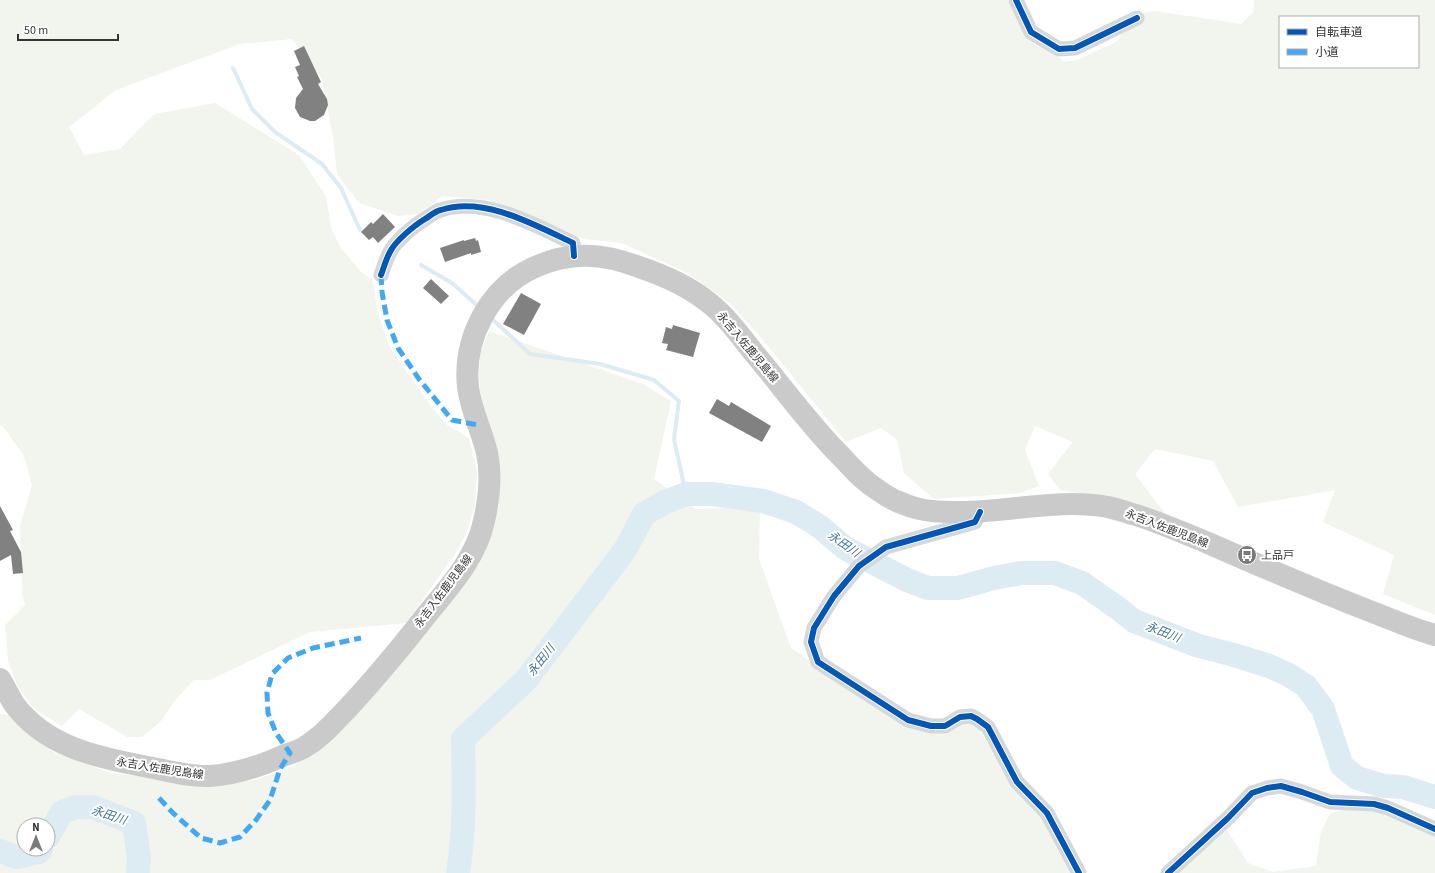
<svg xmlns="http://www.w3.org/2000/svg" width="1435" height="873" font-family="'Source Sans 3','Noto Sans JP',sans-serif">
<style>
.green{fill:#f1f5ed;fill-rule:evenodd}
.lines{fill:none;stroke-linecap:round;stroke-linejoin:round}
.stream{stroke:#ddebf3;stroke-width:4}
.river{stroke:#ddebf3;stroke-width:24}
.building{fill:#818181}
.minor{stroke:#d7d7d7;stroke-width:15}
.primary{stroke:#cacaca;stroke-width:22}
.quiet{stroke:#3fa9f5;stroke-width:5;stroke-dasharray:10 5;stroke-linecap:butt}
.cycleway-casing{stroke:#fff;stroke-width:8}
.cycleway{stroke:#0057b8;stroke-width:6}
.labels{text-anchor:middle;stroke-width:4;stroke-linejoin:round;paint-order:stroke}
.street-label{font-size:11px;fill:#333;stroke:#fff}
.poi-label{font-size:11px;fill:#333;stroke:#fff;text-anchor:start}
.water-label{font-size:12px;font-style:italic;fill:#3f7597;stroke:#fff}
</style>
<rect width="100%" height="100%" fill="#fff"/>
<g class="green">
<path d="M 0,0 L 1007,0 L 1026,32 L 1065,62 L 1077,60 L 1118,41 L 1131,15 L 1155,11 L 1241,24 L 1253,12 L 1254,0 L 1435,0 L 1435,615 L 1383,594 L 1394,555 L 1323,522 L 1335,490 L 1238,507 L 1213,461 L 1155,449 L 1135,474 L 1167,516 L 1111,499 L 1060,490 L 1048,474 L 1073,442 L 1035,426 L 1025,450 L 1039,486 L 1021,493 L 934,499 L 904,473 L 897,440 L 881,428 L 846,442 L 763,340 L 731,304 L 689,274 L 622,243 L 584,239 L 522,212 L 488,200 L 442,196 L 418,214 L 398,216 L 359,203 L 337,174 L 333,137 L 322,79 L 292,39 L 240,44 L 116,90 L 69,127 L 84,155 L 120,149 L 154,114 L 215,103 L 299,155 L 326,196 L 331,228 L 341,248 L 361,272 L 373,280 L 377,310 L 389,346 L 429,404 L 447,425 L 458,431 L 469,439 L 477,470 L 475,505 L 466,534 L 453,557 L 406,623 L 310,632 L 210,680 L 194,680 L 176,699 L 161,721 L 142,737 L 127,737 L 79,709 L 62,726 L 33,708 L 17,685 L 8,661 L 5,625 L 25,605 L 22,593 L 20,526 L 32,485 L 24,456 L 4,428 L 0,425 ZM 1280,17 L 1418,17 L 1418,67 L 1280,67 Z"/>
<path d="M 489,331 L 643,384 L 671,401 L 654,479 L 696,509 L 760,507 L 759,559 L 791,648 L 821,669 L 919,730 L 938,734 L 964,723 L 976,724 L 1013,785 L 1050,828 L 1072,873 L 0,873 L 0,714 L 9,715 L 27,733 L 55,753 L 111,773 L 209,784 L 255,780 L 291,767 L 347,725 L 485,548 L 499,506 L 497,457 L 481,397 L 479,377 L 480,354 ZM 24,825 L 48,825 L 48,849 L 24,849 Z"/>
<path d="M 1344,809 L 1384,812 L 1435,833 L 1435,873 L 1176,873 L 1226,830 L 1229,833 L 1248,863 L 1273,872 L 1316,866 L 1321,831 L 1330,814 Z"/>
</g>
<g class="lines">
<g class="stream">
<path d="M 233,68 L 252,109 L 275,132 L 322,164 L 341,188 L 360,230"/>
<path d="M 421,265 L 452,283 L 480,308"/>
<path d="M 490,317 L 530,354 L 600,364 L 654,380 L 679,401 L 674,439 L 686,494"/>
</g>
<g class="river">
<path d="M 48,837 L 62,812 L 76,807 L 92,807 L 134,823 L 139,858 L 138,873"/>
<path d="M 0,851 L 16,857 L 39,852 L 41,849"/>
<path d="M 458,873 C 465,828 464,784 463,739 L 526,680 L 625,550 L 644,514 L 665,502 L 686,494 L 712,494 L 763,501 L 796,512 L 819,526 L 845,548 L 907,580 L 928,588 L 958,588 L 994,578 L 1021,573 L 1055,573 L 1082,583 L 1119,609 L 1134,621 L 1199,646 L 1234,655 L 1269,666 L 1289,675 L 1306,686 L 1323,709 L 1342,766 L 1357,778 L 1384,786 L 1403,787 L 1435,797"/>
</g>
</g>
<g class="building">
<path d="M 304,46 L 321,82 L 318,84 L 327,99 L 328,105 L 324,115 L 315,121 L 310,121 L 300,117 L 295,108 L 296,98 L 303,89 L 297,77 L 299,76 L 295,67 L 300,65 L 294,51 Z"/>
<path d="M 383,214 L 395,227 L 378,243 L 373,237 L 369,240 L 361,232 L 371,222 L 373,224 Z"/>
<path d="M 475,238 L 476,241 L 478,240 L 481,252 L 471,255 L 471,253 L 445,262 L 440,248 L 464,240 L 464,241 Z"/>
<path d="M 431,279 L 449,296 L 441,304 L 423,288 Z"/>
<path d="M 521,293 L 541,304 L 524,335 L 503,324 Z"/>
<path d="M 673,325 L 700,333 L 693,357 L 666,350 L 668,344 L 662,343 L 666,327 L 672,329 Z"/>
<path d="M 717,399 L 729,406 L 731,402 L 771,426 L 762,442 L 709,413 Z"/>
<path d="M 0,506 L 13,530 L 10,531 L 21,552 L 23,573 L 13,574 L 11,555 L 0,561 Z"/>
</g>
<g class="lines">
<g class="minor">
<path d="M 1016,0 L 1031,32 L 1059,49 L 1075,48 L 1137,18"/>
<path d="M 381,275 C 384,267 386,259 390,252 C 395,241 415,225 425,219 C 430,216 435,211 441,210 C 484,196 535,225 573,243 L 574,256"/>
<path d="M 980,512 L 975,522 L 886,547 L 859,566 L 834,596 L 814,628 L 811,642 L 818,662 L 908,720 L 931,726 L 945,726 L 960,717 L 971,716 L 977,719 L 988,727 L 1017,782 L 1047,813 L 1079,873"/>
<path d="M 1168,873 L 1228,818 L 1252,793 L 1267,788 L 1281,786 L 1302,792 L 1330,802 L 1374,804 L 1388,808 L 1435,829"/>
</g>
<path class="primary" d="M 0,679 C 5,687 9,696 14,704 C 45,746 95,757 143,766 C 165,770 188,777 210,776 C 237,774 261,766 285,755 C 288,754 301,749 303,748 C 321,738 333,723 347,709 C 372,682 394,656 417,627 C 442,594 475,563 484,521 C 489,499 492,476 487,453 C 482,431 471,411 468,387 C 463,339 489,287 535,267 C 571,251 602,253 639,267 C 663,275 688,286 708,302 C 726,316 740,335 754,353 C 781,385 806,420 835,450 C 849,464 861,480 878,490 C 886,496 895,501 904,504 C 922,512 942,512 961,512 C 1010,512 1059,498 1108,507 C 1117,509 1126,512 1136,515 C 1161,523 1184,533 1208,543 C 1265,568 1322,593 1380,615 C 1398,622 1416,630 1435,635"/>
<g class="quiet">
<path d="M 381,275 L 382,292 L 387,320 L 398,348 L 419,379 L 452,420 L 478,425"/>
<path d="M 159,798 L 173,813 L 201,838 L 220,843 L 240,837 L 256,820 L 270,800 L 280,769 L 290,753 L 276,733 L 268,713 L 267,693 L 272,674 L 288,658 L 313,648 L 361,638"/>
</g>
<g class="cycleway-casing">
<g id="cycleway">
<path d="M 1016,0 L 1031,32 L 1059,49 L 1075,48 L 1137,18"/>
<path d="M 381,275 C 384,267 386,259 390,252 C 395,241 415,225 425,219 C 430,216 435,211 441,210 C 484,196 535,225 573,243 L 574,256"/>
<path d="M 980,512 L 975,522 L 886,547 L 859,566 L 834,596 L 814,628 L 811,642 L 818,662 L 908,720 L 931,726 L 945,726 L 960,717 L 971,716 L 977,719 L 988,727 L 1017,782 L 1047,813 L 1079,873"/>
<path d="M 1168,873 L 1228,818 L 1252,793 L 1267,788 L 1281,786 L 1302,792 L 1330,802 L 1374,804 L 1388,808 L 1435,829"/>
</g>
</g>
<use href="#cycleway" class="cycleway"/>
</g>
<defs>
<g id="bus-disc" transform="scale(1)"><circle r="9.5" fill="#7a7a7a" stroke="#fff"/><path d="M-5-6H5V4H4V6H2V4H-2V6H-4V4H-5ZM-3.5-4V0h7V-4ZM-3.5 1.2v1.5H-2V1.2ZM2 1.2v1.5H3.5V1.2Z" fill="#fff"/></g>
</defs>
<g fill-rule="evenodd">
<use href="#bus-disc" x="1247" y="555"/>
</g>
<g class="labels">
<g class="street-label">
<text transform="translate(748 347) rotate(50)" y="4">永吉入佐鹿児島線</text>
<text transform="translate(1167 528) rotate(21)" y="4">永吉入佐鹿児島線</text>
<text transform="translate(443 591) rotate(-53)" y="4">永吉入佐鹿児島線</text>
<text transform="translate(160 768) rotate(9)" y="4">永吉入佐鹿児島線</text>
</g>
<g class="poi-label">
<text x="1261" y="559">上品戸</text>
</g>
<g class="water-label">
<text transform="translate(844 544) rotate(35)" y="4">永田川</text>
<text transform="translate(1163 632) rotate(21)" y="4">永田川</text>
<text transform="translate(541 660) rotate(-52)" y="4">永田川</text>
<text transform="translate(109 815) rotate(18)" y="4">永田川</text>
</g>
</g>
<rect x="1279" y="16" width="140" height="52" fill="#ffffff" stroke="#adadad"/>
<rect x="1287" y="29" width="20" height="6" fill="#0057b8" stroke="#adadad"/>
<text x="1315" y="36" font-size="12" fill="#333333">自転車道</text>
<rect x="1287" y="49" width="20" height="6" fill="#3fa9f5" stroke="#adadad"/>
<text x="1315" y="56" font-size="12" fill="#333333">小道</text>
<g transform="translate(36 837)"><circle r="19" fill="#ffffff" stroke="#adadad"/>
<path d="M0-3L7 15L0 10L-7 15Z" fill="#7a7a7a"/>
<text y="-6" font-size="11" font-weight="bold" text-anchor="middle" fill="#333333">N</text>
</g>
<path d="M18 34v6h100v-6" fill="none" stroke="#333333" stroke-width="2"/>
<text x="24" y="34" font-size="12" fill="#333333" stroke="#ffffff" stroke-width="3" paint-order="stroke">50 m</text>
</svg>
